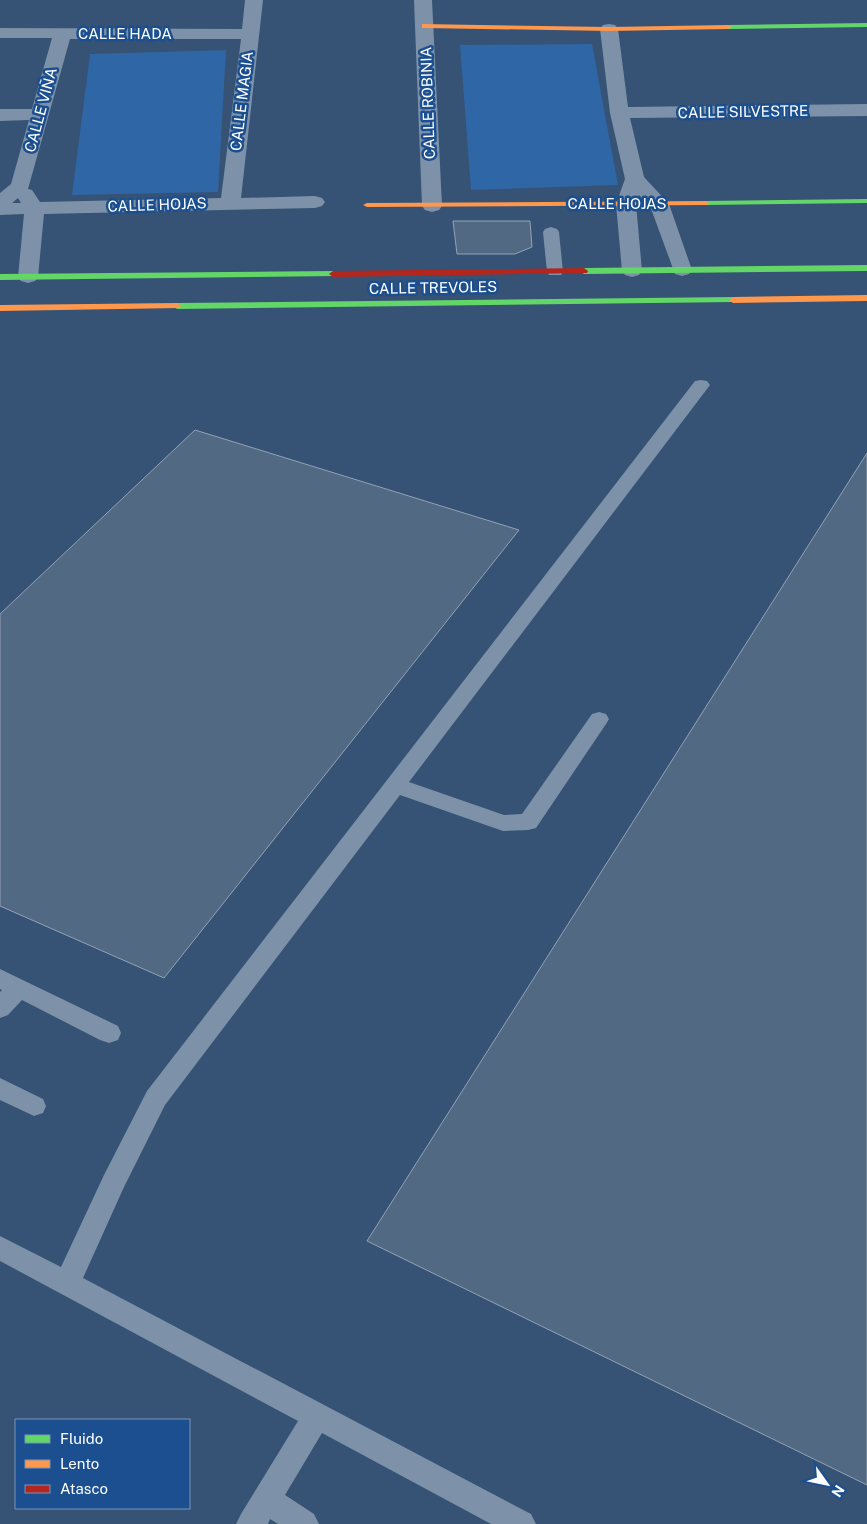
<svg xmlns="http://www.w3.org/2000/svg" width="867" height="1524" font-family="'Public Sans',sans-serif">
<style>
.green{fill:#2f66a5}
.building{fill:#526984;stroke:#92a2b6}
.lines{fill:none;stroke-linecap:round;stroke-linejoin:round}
.lane{fill:#7d92a8;fill-rule:evenodd}
.street{fill:#7d92a8;fill-rule:evenodd}
.fast{fill:#63d668;fill-rule:evenodd}
.slow{fill:#ff974d;fill-rule:evenodd}
.jam{fill:#b3261e;fill-rule:evenodd}
.labels{text-anchor:middle;stroke-width:5;stroke-linejoin:round;paint-order:stroke}
.far-street-label{font-size:15px;fill:#fff;stroke:#1b4f8f}
</style>
<rect width="100%" height="100%" fill="#365274"/>
<g class="green">
<path d="M 592,44 L 618,185 L 471,190 L 460,45 Z"/>
<path d="M 226,50 L 218,192 L 72,195 L 90,54 Z"/>
</g>
<g class="building">
<path d="M 453,221 L 530,221 L 532,247 L 515,254 L 457,254 Z"/>
<path d="M 195,430 L 519,530 L 164,978 L 0,906 L 0,614 Z"/>
<path d="M 867,453 L 867,1485 L 367,1241 Z"/>
</g>
<g class="lines">
<g class="lane">
<path d="M 551,227 L 557,229 L 559,232 L 563,272 L 561,275 L 549,275 L 547,272 L 543,232 L 545,229 Z"/>
<path d="M 701,380 L 707,381 L 710,385 L 707,389 L 409,782 L 504,815 L 522,814 L 592,714 L 599,712 L 606,714 L 609,719 L 606,724 L 536,828 L 528,830 L 503,831 L 400,795 L 165,1105 L 124,1187 L 83,1278 L 531,1514 L 536,1524 L 491,1524 L 322,1433 L 285,1495 L 314,1514 L 319,1524 L 278,1524 L 270,1519 L 268,1524 L 236,1524 L 241,1514 L 298,1421 L 0,1261 L 0,1236 L 61,1267 L 104,1175 L 147,1091 L 695,381 Z"/>
<path d="M 0,969 L 118,1026 L 121,1033 L 118,1040 L 109,1043 L 100,1040 L 22,1000 L 8,1015 L 0,1018 L 0,992 L 2,990 L 0,989 Z"/>
<path d="M 0,1078 L 43,1099 L 46,1106 L 43,1113 L 34,1116 L 0,1100 Z"/>
</g>
<g class="street">
<path d="M 245,0 L 263,0 L 241,198 L 315,196 L 322,198 L 325,202 L 322,206 L 315,208 L 44,214 L 38,277 L 35,281 L 28,283 L 21,281 L 18,277 L 24,214 L 0,215 L 0,193 L 11,184 L 29,120 L 0,121 L 0,109 L 32,109 L 52,38 L 0,38 L 0,28 L 242,29 ZM 70,39 L 241,39 L 221,198 L 40,202 L 32,190 L 28,189 ZM 18,198 L 21,203 L 12,203 Z"/>
<path d="M 414,0 L 432,0 L 442,206 L 439,210 L 432,212 L 425,210 L 422,206 Z"/>
<path d="M 609,24 L 615,25 L 618,29 L 628,107 L 867,104 L 867,116 L 630,118 L 644,177 L 669,204 L 692,270 L 689,274 L 682,276 L 675,274 L 650,206 L 639,195 L 636,204 L 642,271 L 639,275 L 632,277 L 625,275 L 622,271 L 616,204 L 625,179 L 610,113 L 600,29 L 603,25 Z"/>
</g>
<g class="fast">
<path d="M 867,23 L 867,27 L 728,29 L 724,27 L 728,25 Z"/>
<path d="M 867,199 L 867,203 L 705,205 L 701,203 L 705,201 Z"/>
<path d="M 867,265 L 867,271 L 584,274 L 580,271 L 584,268 Z"/>
<path d="M 333,271 L 336,272 L 336,276 L 0,280 L 0,274 Z"/>
<path d="M 733,297 L 737,300 L 736,302 L 177,309 L 173,306 L 177,303 Z"/>
</g>
<g class="slow">
<path d="M 422,24 L 609,27 L 728,25 L 732,27 L 728,29 L 609,31 L 425,28 L 422,28 Z"/>
<path d="M 705,201 L 709,203 L 708,205 L 367,207 L 363,205 L 367,203 Z"/>
<path d="M 867,295 L 867,301 L 733,303 L 729,300 L 733,297 Z"/>
<path d="M 177,303 L 181,306 L 180,308 L 0,311 L 0,305 Z"/>
</g>
<path class="jam" d="M 584,268 L 588,271 L 587,273 L 333,277 L 329,274 L 333,271 Z"/>
</g>
<g class="labels">
<g class="far-street-label">
<text x="125" y="39">CALLE HADA</text>
<text transform="translate(242 101) rotate(-83)" y="5">CALLE MAGIA</text>
<text transform="translate(428 103) rotate(-92)" y="5">CALLE ROBINIA</text>
<text transform="translate(41 110) rotate(-75)" y="5">CALLE VIÑA</text>
<text transform="translate(743 112) rotate(-1)" y="5">CALLE SILVESTRE</text>
<text x="617" y="209">CALLE HOJAS</text>
<text transform="translate(157 205) rotate(-2)" y="5">CALLE HOJAS</text>
<text transform="translate(433 288) rotate(-1)" y="5">CALLE TREVOLES</text>
</g>
</g>
<rect x="15" y="1419" width="175" height="90" fill="#1b4f8f" stroke="#7695bc"/>
<rect x="25" y="1435" width="25" height="8" fill="#63d668" stroke="#7695bc"/>
<text x="60" y="1444" font-size="15" fill="#ffffff">Fluido</text>
<rect x="25" y="1460" width="25" height="8" fill="#ff974d" stroke="#7695bc"/>
<text x="60" y="1469" font-size="15" fill="#ffffff">Lento</text>
<rect x="25" y="1485" width="25" height="8" fill="#b3261e" stroke="#7695bc"/>
<text x="60" y="1494" font-size="15" fill="#ffffff">Atasco</text>
<g transform="translate(827 1484) rotate(123)" stroke="#1b4f8f" stroke-width="4" paint-order="stroke">
<path d="M0-4L9 19L0 12L-9 19Z" fill="#ffffff"/>
<text y="-8" font-size="14" font-weight="bold" text-anchor="middle" fill="#ffffff">N</text>
</g>
</svg>
